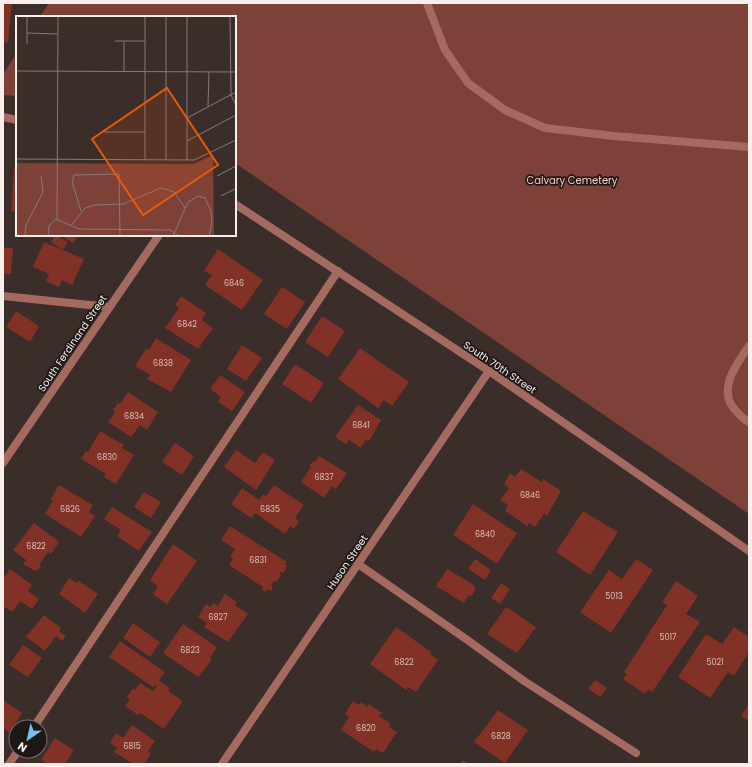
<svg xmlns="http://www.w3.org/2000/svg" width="752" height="767" font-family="Poppins,sans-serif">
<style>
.green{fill:#7e4137}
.building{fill:#813126}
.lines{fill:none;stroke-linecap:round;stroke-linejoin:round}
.service{stroke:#a56a5f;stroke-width:8}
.minor{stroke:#a56a5f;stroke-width:8}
.labels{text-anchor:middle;stroke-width:3.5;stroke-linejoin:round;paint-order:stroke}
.number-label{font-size:8px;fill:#dac0bb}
.park-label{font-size:10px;fill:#fecdc3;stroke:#1d1716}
.street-label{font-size:10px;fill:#f8efed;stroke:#1d1716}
.inset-road{fill:none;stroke:#867b78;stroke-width:1}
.view{fill:#e8590c;fill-opacity:0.15;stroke:#e8590c;stroke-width:2}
.inset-edge{fill:none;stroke:#f8efed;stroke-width:2}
</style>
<rect width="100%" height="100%" fill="#3a2d2a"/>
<g class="green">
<path d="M 49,3 L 749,3 L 749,514 L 235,163 L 235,17 L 40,17 Z"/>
<path d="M 17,53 L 17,96 L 3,95 L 3,74 Z"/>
</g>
<g class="building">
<path d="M 3,3 L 12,3 L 8,43 L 3,42 Z"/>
<path d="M 14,168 L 17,169 L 17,212 L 11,211 Z"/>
<path d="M 55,235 L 68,242 L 63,250 L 51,242 Z"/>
<path d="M 60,235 L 78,235 L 73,243 Z"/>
<path d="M 44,242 L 84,259 L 72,285 L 62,280 L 59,287 L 46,281 L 49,274 L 33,267 Z"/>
<path d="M 3,248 L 13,248 L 11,274 L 3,274 Z"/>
<path d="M 218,249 L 263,280 L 242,310 L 205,285 L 212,275 L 204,271 Z"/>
<path d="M 282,287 L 305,302 L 287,329 L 264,314 Z"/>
<path d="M 181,296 L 206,313 L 202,320 L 213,328 L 198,349 L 165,328 L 179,308 L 175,305 Z"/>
<path d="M 16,311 L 39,326 L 30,342 L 6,327 Z"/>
<path d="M 322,316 L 345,331 L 328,357 L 305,342 Z"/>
<path d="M 156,338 L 191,360 L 171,392 L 147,379 L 150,375 L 135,366 L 146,349 L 149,350 Z"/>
<path d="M 242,345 L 262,358 L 246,381 L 227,369 Z"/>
<path d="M 360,348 L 409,382 L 392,406 L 384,400 L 378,408 L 338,379 Z"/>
<path d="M 295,364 L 324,383 L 311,403 L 282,384 Z"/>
<path d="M 220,375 L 245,392 L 232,411 L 218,402 L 221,397 L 210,389 Z"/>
<path d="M 128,392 L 158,412 L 147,430 L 140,425 L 131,437 L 108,422 L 115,412 L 113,410 L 118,403 L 120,404 Z"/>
<path d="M 358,405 L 381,420 L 369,441 L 366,440 L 361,448 L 349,440 L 346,444 L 335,437 Z"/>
<path d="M 100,431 L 124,445 L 122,448 L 134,455 L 116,484 L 104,477 L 106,474 L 81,459 L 86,451 L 88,452 Z"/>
<path d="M 175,443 L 194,456 L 182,475 L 162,462 Z"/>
<path d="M 236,450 L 255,463 L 263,452 L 275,460 L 256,490 L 224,467 Z"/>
<path d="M 319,456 L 347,473 L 336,489 L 332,486 L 324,498 L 301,482 L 311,467 L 309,466 L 313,461 L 315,462 Z"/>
<path d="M 521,469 L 542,482 L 543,479 L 561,491 L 547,516 L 544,514 L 535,527 L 529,523 L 527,526 L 505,511 L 508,505 L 500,500 L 509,488 L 504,484 L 510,473 L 515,477 Z"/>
<path d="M 59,485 L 93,505 L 89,512 L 95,516 L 81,537 L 45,514 L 53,501 L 50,500 Z"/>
<path d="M 274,485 L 304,505 L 295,518 L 299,522 L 294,529 L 290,526 L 285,534 L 255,513 L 251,518 L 231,504 L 242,488 L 259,500 L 263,494 L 266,496 Z"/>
<path d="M 144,492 L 161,502 L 151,518 L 134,507 Z"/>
<path d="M 473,504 L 517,533 L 497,564 L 453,535 Z"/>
<path d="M 112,507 L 152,532 L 139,551 L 117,536 L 121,530 L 104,519 Z"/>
<path d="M 583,511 L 618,532 L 590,575 L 556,552 Z"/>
<path d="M 34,523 L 59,542 L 51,554 L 48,552 L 39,565 L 41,566 L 37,571 L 36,570 L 35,571 L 23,564 L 26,560 L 13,550 Z"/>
<path d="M 230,526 L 287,562 L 285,564 L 287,566 L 283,573 L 280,572 L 279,573 L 281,575 L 276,582 L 274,581 L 271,586 L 273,587 L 271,591 L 267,589 L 266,592 L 262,590 L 263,587 L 229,565 L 233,559 L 230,557 L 235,549 L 221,540 Z"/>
<path d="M 173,544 L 197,561 L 167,604 L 153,594 L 158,586 L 150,580 Z"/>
<path d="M 475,559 L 491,570 L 485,580 L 468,569 Z"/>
<path d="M 636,559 L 653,570 L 611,633 L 580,612 L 609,570 L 622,579 Z"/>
<path d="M 10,569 L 32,585 L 28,591 L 39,599 L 32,609 L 20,601 L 12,612 L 3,606 L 3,579 Z"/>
<path d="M 447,569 L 474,585 L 473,586 L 476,588 L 472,596 L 469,595 L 464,603 L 436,586 Z"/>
<path d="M 69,578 L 77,583 L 79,581 L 98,594 L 85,613 L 59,594 Z"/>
<path d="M 676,581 L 698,596 L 686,614 L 700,622 L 652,692 L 648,689 L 645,694 L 623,679 L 627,674 L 624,672 L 667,605 L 662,602 Z"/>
<path d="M 501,583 L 510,589 L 500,604 L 491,598 Z"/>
<path d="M 225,594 L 237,602 L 235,605 L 248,614 L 228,642 L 204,627 L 207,623 L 198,617 L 206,604 L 211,607 L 213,603 L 218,606 Z"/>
<path d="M 506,607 L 536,627 L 517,653 L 487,634 Z"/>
<path d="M 44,615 L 61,628 L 59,631 L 66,636 L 62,641 L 56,636 L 45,651 L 26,637 Z"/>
<path d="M 133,623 L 160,642 L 150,657 L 123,638 Z"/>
<path d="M 183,624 L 217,647 L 210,658 L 212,660 L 198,677 L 163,653 Z"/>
<path d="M 396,627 L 431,652 L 430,654 L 438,660 L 416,692 L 408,687 L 406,690 L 370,664 Z"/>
<path d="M 734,627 L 749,637 L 749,652 L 734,676 L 728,672 L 710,698 L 678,677 L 706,634 L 722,644 Z"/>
<path d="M 120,641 L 165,672 L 159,680 L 170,688 L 168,691 L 183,701 L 164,729 L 140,713 L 138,715 L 125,706 L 130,699 L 127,697 L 133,688 L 135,690 L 140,683 L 153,691 L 157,686 L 155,685 L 153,687 L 109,657 Z"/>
<path d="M 23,645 L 42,658 L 28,677 L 9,665 Z"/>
<path d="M 595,680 L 607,688 L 600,697 L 588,689 Z"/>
<path d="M 3,700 L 22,713 L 9,733 L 3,728 Z"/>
<path d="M 353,701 L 359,705 L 361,702 L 367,707 L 369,704 L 382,713 L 379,716 L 391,724 L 389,727 L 397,732 L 383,753 L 376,749 L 374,752 L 341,730 L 349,717 L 345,714 Z"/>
<path d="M 749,704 L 749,721 L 741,716 Z"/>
<path d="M 498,710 L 528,730 L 505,763 L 474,742 Z"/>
<path d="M 132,725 L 155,741 L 148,751 L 151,754 L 144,764 L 133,764 L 114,752 L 117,748 L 110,743 L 116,733 L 123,738 Z"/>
<path d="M 55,738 L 74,750 L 65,764 L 47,764 L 41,760 Z"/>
<path d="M 463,760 L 469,764 L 460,764 Z"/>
</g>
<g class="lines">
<g class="service">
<path d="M 427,3 L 445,50 L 468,83 L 505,110 L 545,128 L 614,136 L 749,147"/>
<path d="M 3,296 L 109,307"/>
<path d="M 749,346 C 735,366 716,392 737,412 C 741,416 744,420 749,422"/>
<path d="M 358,564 L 466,639 L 524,681 L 636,753"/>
<path d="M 34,727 L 338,271"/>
<path d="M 9,764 L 18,751"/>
</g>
<g class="minor">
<path d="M 3,117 L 17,120"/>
<path d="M 235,204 L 489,371 L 749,551"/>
<path d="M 3,463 L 159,235"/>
<path d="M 222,764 L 489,371"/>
</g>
</g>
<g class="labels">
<g class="number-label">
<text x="234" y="286">6846</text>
<text x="187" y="327">6842</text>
<text x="163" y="366">6838</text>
<text x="134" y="419">6834</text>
<text x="361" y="428">6841</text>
<text x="107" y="460">6830</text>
<text x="324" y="480">6837</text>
<text x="530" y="498">6846</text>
<text x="70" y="512">6826</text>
<text x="270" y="512">6835</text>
<text x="485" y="537">6840</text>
<text x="36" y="549">6822</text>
<text x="258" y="563">6831</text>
<text x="614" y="599">5013</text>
<text x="218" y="620">6827</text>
<text x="668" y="640">5017</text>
<text x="190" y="653">6823</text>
<text x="404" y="665">6822</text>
<text x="715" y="665">5021</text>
<text x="366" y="731">6820</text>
<text x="501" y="739">6828</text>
<text x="132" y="749">6815</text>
</g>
<g class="park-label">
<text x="572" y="184">Calvary Cemetery</text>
</g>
<g class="street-label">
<text transform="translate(72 343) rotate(-56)" y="4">South Ferdinand Street</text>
<text transform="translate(500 367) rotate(34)" y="4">South 70th Street</text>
<text transform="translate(347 562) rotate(-56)" y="4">Huson Street</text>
</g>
</g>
<g transform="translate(16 16)">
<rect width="220" height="220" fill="#3a2d2a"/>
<path d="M 197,139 L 198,220 L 0,220 L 0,147 L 178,148 Z" fill="#7e4137"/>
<path class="inset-road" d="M 150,0 L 150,144M 171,0 L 171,144M 214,0 L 215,79 L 220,89M 11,17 L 41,18M 99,25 L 129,25M 108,25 L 108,55M 11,28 L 11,0M 0,55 L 220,56M 192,90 L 193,56M 171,102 L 220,76M 88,116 L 129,116M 171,125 L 220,99M 0,143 L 178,144 L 220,124M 129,144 L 129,0M 201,160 L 220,150M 205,180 L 219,173 L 220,175M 65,195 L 56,166 L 58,159 L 103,158 L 104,220M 41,203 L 42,0M 55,210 L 69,192 L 79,189 L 107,188 L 145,172 L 158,176 L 169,192M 9,220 L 10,209 L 27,176 L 25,160M 32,220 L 33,210 L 40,203 L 63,213 L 154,214 L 163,220M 157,220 L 172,186 L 182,180 L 189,182 L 195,195 L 196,206 L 193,220"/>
<path class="view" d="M 151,72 L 202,149 L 127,199 L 76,123 Z"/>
<rect width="220" height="220" class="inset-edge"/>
</g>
<rect width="752" height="767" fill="none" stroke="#f8efed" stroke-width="8"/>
<g transform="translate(28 739) rotate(214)"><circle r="19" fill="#1d1716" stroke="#756d6c"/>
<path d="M0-3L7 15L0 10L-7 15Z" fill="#74c0f6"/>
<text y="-6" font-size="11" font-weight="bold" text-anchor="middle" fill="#f8efed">N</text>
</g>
</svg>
